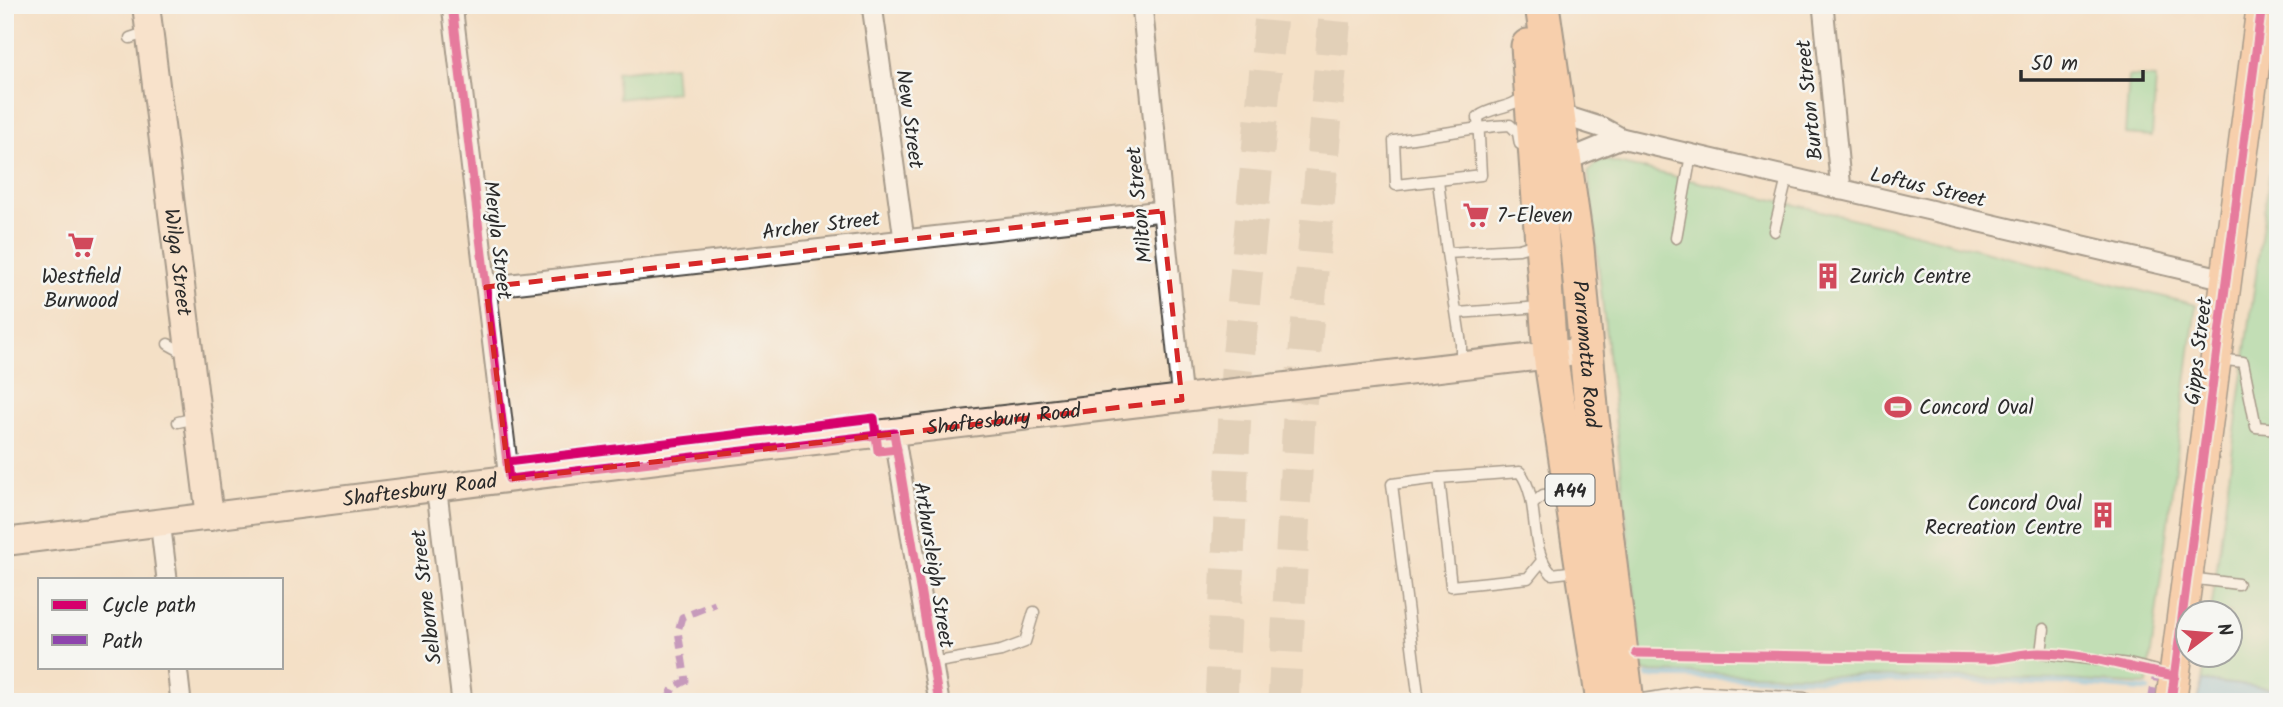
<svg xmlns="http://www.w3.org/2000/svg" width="2283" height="707" font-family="Kalam,sans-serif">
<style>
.green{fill:#85dca0;stroke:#588466;stroke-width:2}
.water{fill:#6fc0ea;stroke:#4d768a;stroke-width:2}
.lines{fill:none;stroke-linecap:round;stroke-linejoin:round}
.stream{stroke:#6fc0ea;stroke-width:5}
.highway-tunnel{stroke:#ccbca7;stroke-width:33;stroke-dasharray:33 17;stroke-linecap:butt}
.lane-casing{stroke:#494642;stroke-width:13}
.street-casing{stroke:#494642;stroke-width:23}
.secondary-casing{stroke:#494642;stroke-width:30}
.primary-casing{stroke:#494642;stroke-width:33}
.highway-casing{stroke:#494642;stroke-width:37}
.lane{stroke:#fff;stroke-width:10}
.street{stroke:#fff;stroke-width:19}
.secondary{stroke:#fde4d1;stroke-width:26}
.primary{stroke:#fbbb8d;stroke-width:30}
.highway{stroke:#fbbb8d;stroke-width:33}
.quiet{stroke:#8e44ad;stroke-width:7;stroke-dasharray:14 7;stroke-linecap:butt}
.cycleway-casing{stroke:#f6f6f2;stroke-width:13}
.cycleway{stroke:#d6006c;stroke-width:9}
.marked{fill:none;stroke:#d62828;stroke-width:5;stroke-dasharray:14 9;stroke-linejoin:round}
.labels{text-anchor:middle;stroke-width:5;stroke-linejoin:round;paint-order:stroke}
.shield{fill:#f6f6f2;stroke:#686867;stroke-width:2}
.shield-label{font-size:19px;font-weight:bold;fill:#2b2b2b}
.street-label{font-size:21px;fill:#2b2b2b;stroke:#f6f6f2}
.poi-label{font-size:21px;fill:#2b2b2b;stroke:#f6f6f2;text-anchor:start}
</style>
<rect width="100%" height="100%" fill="#f6f6f2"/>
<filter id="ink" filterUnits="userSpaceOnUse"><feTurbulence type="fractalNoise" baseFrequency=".0143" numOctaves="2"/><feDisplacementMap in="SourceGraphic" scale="14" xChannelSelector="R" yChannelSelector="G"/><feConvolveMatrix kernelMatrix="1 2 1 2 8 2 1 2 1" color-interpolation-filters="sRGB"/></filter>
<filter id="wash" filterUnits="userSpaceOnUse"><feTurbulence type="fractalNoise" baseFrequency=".00686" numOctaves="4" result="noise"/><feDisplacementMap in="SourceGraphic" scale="28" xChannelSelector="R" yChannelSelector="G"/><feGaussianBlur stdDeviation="1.57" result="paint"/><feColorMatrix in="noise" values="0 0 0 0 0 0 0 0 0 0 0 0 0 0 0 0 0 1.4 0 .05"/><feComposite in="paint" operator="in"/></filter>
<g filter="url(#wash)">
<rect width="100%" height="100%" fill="#f4e0c6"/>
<g class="green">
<path d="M 674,66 L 676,92 L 619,99 L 616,72 Z"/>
<path d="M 2129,76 L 2156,78 L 2152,136 L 2125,134 Z"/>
<path d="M 2278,110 L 2278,689 L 2202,681 L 2206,655 L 2230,654 L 2230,612 L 2211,612 Z"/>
<path d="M 1601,159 L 1898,229 L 2196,305 L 2147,685 L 2067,680 L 1643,672 L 1588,171 Z"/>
</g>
<path class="water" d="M 2202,681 L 2278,689 L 2278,702 L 2197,702 Z"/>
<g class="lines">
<path class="stream" d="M 1647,676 L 2065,683 L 2148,690"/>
</g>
</g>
<g filter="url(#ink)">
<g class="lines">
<g class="highway-tunnel">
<path d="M 1221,702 L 1237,371 L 1272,5"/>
<path d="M 1284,702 L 1299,417 L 1336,5"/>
</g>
<g class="lane-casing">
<g id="lane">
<path d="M 130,38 L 148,32"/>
<path d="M 1520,144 L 1518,133 L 1510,125 C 1471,127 1432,136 1394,141 L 1396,185 L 1481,175 L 1478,117 C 1493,106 1512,109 1525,95"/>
<path d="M 1438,181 L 1447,253"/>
<path d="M 1774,231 L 1787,178"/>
<path d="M 1676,238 L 1691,155"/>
<path d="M 1457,313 L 1540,307"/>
<path d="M 168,344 L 186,354"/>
<path d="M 2218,359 L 2243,362 L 2256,427 L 2278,429"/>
<path d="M 1461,364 L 1461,344 L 1447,253 L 1519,249 L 1536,244"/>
<path d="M 178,422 L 196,418"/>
<path d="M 1533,504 L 1543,495 L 1564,493"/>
<path d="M 1541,562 L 1528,578 L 1451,586 L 1439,478 L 1520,472 C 1542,502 1526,547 1552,574 L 1577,571"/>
<path d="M 2189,578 L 2238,584"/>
<path d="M 2044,629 L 2041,653 L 2129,664 L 2172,675"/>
<path d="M 932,663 L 1001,651 L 1025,642 L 1034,612"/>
<path d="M 1631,701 L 1694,691 L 1804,698 L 1811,702"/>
<path d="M 1419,702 L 1392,484 L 1439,478"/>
</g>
</g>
<g class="street-casing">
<g id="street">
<path d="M 452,5 L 509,479"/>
<path d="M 872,5 L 904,239"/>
<path d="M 1142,5 L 1182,400"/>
<path d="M 1823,5 L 1841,190"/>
<path d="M 1559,114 L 1603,128 L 1621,138 L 2225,279"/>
<path d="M 1565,161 L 1621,138"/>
<path d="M 486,287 L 1162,211"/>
<path d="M 894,433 L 939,702"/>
<path d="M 433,488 L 438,501 L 462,702"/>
<path d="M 160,521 L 167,579"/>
<path d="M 177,667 L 181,702"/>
</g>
</g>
<g class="secondary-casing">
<g id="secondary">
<path id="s1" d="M 146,5 L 210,517"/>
<path id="s2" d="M 5,542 L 705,454 L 1585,351"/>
</g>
</g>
<g class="primary-casing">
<path id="primary" d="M 2171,702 L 2262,5"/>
</g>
<g class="highway-casing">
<g id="highway">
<path id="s3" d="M 1542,5 L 1577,247 L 1592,418 L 1627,702"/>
<path d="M 1528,46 L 1550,355 L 1603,702"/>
</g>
</g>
<use href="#lane" class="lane"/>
<use href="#street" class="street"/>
<use href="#secondary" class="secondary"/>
<use href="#primary" class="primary"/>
<use href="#highway" class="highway"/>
<g class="quiet">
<path d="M 667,702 L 673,688 L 686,681 L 678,631 L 682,617 L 715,604"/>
<path d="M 2151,702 L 2156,673"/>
</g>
<g class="cycleway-casing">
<g id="cycleway">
<path d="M 452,5 L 509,479 L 894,433 L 939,702"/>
<path d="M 507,462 L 874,418 L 878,451 L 897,449"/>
<path d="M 1636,653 L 1990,659 C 2006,658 2023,653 2039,653 C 2086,653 2130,669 2175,676"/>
<path d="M 2171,702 L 2262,5"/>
</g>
</g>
<use href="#cycleway" class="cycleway"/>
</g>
</g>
<path d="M0 0H2283V707H0ZM 1162,211 L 1182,400 L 509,479 L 486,287 Z" fill="#f4e0c6" fill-opacity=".55" fill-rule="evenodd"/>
<path class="marked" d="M 1162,211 L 1182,400 L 509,479 L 486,287 Z"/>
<defs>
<g id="supermarket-bare" transform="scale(2.1)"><path d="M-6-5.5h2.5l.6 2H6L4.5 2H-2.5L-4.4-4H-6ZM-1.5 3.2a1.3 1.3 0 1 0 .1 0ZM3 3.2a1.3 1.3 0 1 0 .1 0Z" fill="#d1495b" stroke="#f6f6f2" stroke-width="2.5" paint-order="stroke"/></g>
<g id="building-bare" transform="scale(2.1)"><path d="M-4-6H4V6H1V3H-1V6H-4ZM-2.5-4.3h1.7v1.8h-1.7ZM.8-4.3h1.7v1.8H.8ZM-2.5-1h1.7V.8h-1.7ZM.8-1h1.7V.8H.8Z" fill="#d1495b" stroke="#f6f6f2" stroke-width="2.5" paint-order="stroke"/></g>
<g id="stadium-bare" transform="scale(2.1)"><path d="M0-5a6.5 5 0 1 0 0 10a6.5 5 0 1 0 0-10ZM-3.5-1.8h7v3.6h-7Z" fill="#d1495b" stroke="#f6f6f2" stroke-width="2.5" paint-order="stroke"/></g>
</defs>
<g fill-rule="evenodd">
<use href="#supermarket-bare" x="1476" y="215"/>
<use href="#supermarket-bare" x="81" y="245"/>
<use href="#building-bare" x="1828" y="276"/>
<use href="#stadium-bare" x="1898" y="407"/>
<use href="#building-bare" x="2103" y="515"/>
</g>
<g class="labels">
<rect class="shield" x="1545.5" y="474.5" width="49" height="31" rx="5"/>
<g class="shield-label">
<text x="1570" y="497">A44</text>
</g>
<g class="street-label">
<text transform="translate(1809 100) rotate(-96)" y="7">Burton Street</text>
<text transform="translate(910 119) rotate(82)" y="7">New Street</text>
<text transform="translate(1928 187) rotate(13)" y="7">Loftus Street</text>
<text transform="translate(1139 205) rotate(-96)" y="7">Milton Street</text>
<text transform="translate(821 225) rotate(-7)" y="7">Archer Street</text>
<text transform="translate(498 240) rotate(83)" y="7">Meryla Street</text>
<text dy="7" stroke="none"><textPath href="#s1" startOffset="259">Wilga Street</textPath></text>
<text transform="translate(2198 351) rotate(-83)" y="7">Gipps Street</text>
<text dy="7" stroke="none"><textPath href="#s3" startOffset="352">Parramatta Road</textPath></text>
<text dy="7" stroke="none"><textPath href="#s2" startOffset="1006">Shaftesbury Road</textPath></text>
<text dy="7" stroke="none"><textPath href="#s2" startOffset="418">Shaftesbury Road</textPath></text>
<text transform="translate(934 565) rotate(81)" y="7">Arthursleigh Street</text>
<text transform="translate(426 597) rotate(-97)" y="7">Selborne Street</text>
</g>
<g class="poi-label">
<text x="1497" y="222">7-Eleven</text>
<text x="81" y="283" text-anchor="middle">Westfield<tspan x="81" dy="24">Burwood</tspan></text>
<text x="1849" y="283">Zurich Centre</text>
<text x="1919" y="414">Concord Oval</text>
<text x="2082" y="510" text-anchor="end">Concord Oval<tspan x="2082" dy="24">Recreation Centre</tspan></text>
</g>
</g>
<rect width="2283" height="707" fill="none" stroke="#f6f6f2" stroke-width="28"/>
<rect x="38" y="578" width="245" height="91" fill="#f6f6f2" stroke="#a5a5a2" stroke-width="2"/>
<rect x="52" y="600" width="35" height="10" fill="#d6006c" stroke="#a5a5a2" stroke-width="2"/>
<text x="102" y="612" font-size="21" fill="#2b2b2b">Cycle path</text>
<rect x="52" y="635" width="35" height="10" fill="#8e44ad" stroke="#a5a5a2" stroke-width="2"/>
<text x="102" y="648" font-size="21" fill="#2b2b2b">Path</text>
<g transform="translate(2209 634) rotate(74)"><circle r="33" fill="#f6f6f2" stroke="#a5a5a2" stroke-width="2"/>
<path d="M0-5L12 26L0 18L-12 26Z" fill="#d1495b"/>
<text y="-10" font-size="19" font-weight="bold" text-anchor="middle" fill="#2b2b2b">N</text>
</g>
<path d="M2021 70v10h122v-10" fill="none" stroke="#2b2b2b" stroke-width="3.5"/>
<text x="2031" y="70" font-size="21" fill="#2b2b2b" stroke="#f6f6f2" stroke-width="5" paint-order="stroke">50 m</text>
</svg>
